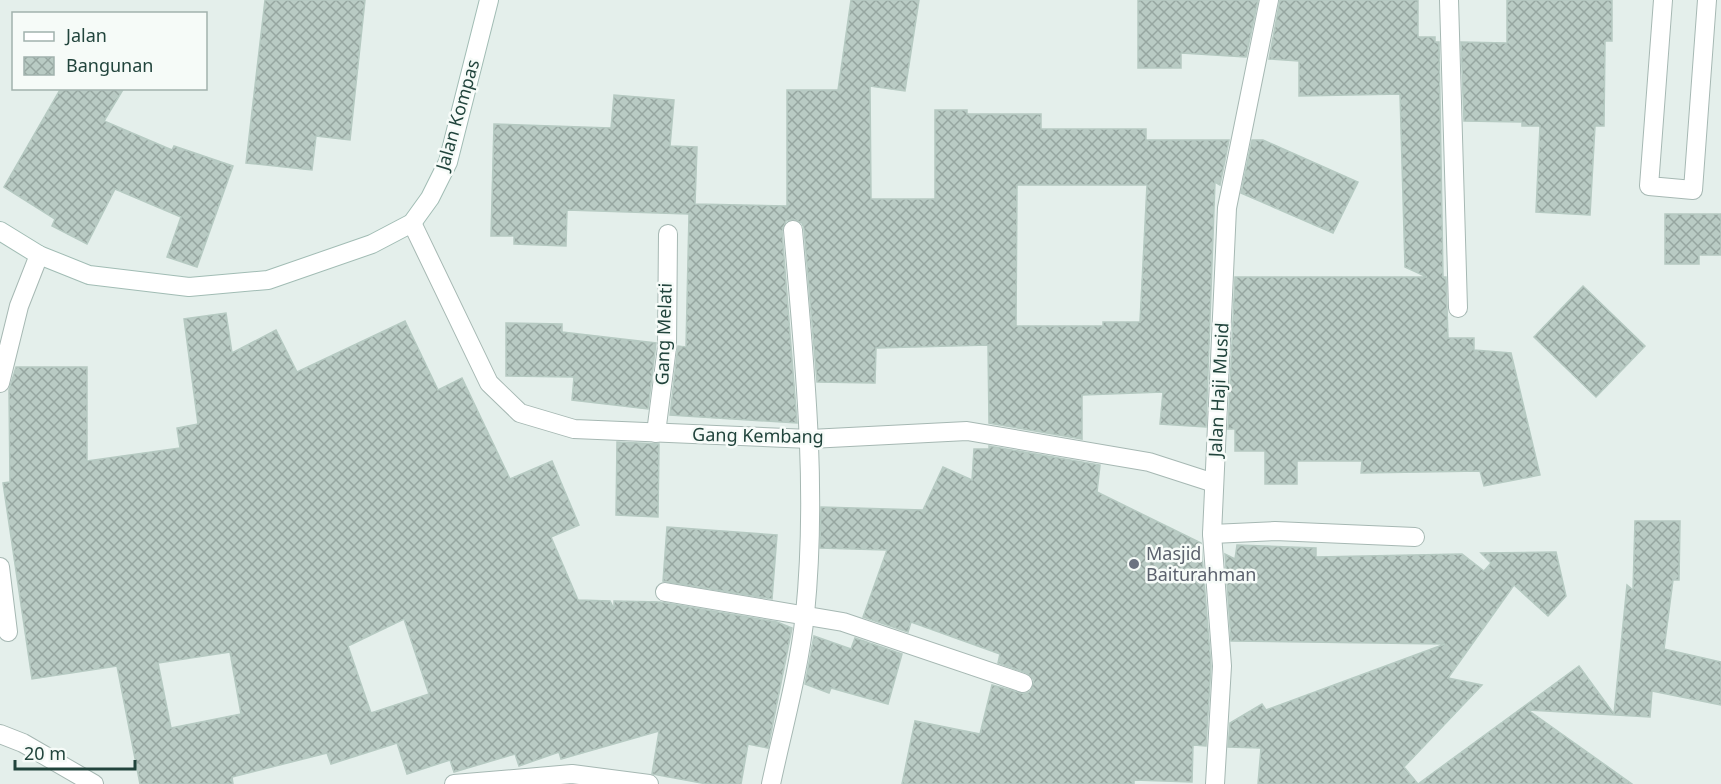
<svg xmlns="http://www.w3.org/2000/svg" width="1721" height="784" font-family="'Noto Sans',sans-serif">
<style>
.building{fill:url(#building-cross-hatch);stroke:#b6cac2;stroke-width:1.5;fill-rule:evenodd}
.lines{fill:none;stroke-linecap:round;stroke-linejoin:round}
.minor-casing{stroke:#a6b8b3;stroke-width:20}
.secondary-casing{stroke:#a1bcb4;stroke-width:20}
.minor{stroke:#fff;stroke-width:18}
.secondary{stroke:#fff;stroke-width:18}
.worship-dot{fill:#6b7280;stroke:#f6fbf8;stroke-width:2}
.labels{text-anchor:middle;stroke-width:5;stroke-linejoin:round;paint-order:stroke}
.street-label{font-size:18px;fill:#21443c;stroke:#f6fbf8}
.worship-label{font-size:18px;fill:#5b616d;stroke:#f6fbf8;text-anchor:start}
</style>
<defs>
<pattern id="building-cross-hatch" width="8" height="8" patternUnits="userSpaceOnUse" patternTransform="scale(1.5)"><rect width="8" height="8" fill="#b9cbc4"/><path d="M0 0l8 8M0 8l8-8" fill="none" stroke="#96a6a0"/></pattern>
</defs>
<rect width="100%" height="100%" fill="#e4efeb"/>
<g class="building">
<path d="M 265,0 L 365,0 L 350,140 L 316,136 L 312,170 L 246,163 Z"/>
<path d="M 851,0 L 919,0 L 905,91 L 870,86 L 871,199 L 935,199 L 935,110 L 967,110 L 967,114 L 1041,114 L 1041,129 L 1146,129 L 1146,140 L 1229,140 L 1220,185 L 1215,182 L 1206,427 L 1160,424 L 1163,392 L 1082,395 L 1082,439 L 989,423 L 988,345 L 876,348 L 875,383 L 817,382 L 804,229 L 802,223 L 793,219 L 786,221 L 782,231 L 797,423 L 670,415 L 678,346 L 686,347 L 689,214 L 567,210 L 566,246 L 514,244 L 514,236 L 491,236 L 494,124 L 611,128 L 614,95 L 674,100 L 670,146 L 697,147 L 695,204 L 787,206 L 787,90 L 838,90 ZM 1017,185 L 1147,185 L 1140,322 L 1103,322 L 1103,326 L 1016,326 Z"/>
<path d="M 1138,0 L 1258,0 L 1246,57 L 1181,53 L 1181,68 L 1138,68 Z"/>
<path d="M 1280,0 L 1418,0 L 1418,37 L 1435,37 L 1435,42 L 1439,42 L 1443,277 L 1446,277 L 1448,338 L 1474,338 L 1474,350 L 1511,353 L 1540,475 L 1484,486 L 1480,471 L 1361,473 L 1362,461 L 1297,461 L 1297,484 L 1265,484 L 1265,451 L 1235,451 L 1235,429 L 1228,429 L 1235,277 L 1427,277 L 1405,267 L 1400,94 L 1299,96 L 1299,61 L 1269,59 Z"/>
<path d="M 1507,0 L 1612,0 L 1612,41 L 1605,41 L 1604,126 L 1595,126 L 1590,215 L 1536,212 L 1540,126 L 1522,126 L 1522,122 L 1464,121 L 1461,42 L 1507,43 Z"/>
<path d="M 61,88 L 124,88 L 104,121 L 172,150 L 174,146 L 233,166 L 197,267 L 167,257 L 181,217 L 115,189 L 87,244 L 52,226 L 55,219 L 4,187 Z"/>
<path d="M 1252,140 L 1263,140 L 1358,182 L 1333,233 L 1241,193 Z"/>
<path d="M 1665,214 L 1721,214 L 1721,255 L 1699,255 L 1699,264 L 1665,264 Z"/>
<path d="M 1583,286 L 1645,346 L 1596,397 L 1534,337 Z"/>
<path d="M 226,313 L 232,353 L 276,330 L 297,372 L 405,321 L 438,390 L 462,378 L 510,479 L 552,461 L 579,525 L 551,537 L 578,600 L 610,601 L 614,609 L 614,601 L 660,602 L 777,622 L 792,628 L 768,748 L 748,744 L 741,784 L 707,784 L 652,774 L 659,731 L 561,759 L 559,752 L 519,766 L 515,754 L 454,772 L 450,760 L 407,774 L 397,743 L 331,764 L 327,753 L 232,777 L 233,784 L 140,784 L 117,666 L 32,679 L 3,483 L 10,482 L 9,390 L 16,367 L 87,367 L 87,461 L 180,448 L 177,428 L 198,424 L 184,319 ZM 404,619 L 429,694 L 371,713 L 348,646 ZM 230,652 L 241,714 L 171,728 L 158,663 Z"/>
<path d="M 506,323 L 562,324 L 562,332 L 656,343 L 648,409 L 572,400 L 574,377 L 506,376 Z"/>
<path d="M 617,442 L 659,444 L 658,517 L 616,515 Z"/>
<path d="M 989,446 L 1100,465 L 1097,492 L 1201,543 L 1211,666 L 1206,746 L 1193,745 L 1192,782 L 1134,780 L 1134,784 L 902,784 L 915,721 L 980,734 L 992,685 L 1025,694 L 1031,691 L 1034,680 L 1027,673 L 998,663 L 1000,654 L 911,622 L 908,632 L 863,617 L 887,550 L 820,548 L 821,507 L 923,510 L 943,467 L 972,480 L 974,449 L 989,449 Z"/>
<path d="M 1635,521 L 1680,521 L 1679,580 L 1673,580 L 1664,649 L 1721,662 L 1721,705 L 1652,691 L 1650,717 L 1528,710 L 1632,784 L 1258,784 L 1261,748 L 1228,747 L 1230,723 L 1262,704 L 1266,710 L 1445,644 L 1231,641 L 1225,554 L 1235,559 L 1237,545 L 1316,548 L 1316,557 L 1462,554 L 1484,571 L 1491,563 L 1481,553 L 1556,552 L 1566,596 L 1548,616 L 1514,585 L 1448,678 L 1482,685 L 1404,767 L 1418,784 L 1579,666 L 1614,714 L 1627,585 L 1633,590 Z"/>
<path d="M 667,527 L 777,535 L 772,599 L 663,581 Z"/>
<path d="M 814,636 L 851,649 L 855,638 L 902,654 L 888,704 L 831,688 L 829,693 L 805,684 Z"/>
</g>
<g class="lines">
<g class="minor-casing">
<g id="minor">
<path d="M 1449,0 L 1458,308"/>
<path d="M 1663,0 L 1649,186 L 1693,190 L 1707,0"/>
<path d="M 412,223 L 489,383 L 520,413 L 574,429 L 810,439 L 967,431 L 1149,462 L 1214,483"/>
<path d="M 0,383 L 19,306 L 39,255"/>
<path d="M 656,433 L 667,347 L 668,234"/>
<path d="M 1212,534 L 1275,531 L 1415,537"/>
<path d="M 0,567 L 8,632"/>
<path d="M 665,592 L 843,622 L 1023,683"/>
<path d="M 0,734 L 23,743 L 94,784"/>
<path d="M 454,784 L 572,774 L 649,784"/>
<path d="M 771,784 C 783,728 799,671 805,614 C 818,486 804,358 793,230"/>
<path d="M 1215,784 L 1222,666 L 1212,534 L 1227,208 L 1269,0"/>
</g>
</g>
<g class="secondary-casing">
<path id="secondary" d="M 0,231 L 39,255 L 89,275 L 189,287 L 268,280 L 372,244 L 412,223 L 430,198 L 448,162 L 489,0"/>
</g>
<use href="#minor" class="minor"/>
<use href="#secondary" class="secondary"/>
</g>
<circle class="worship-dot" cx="1134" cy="564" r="6"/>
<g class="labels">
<g class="street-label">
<text transform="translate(458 115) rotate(-74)" y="6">Jalan Kompas</text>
<text transform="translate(664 334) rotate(-88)" y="6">Gang Melati</text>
<text transform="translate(1219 390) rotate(-87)" y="6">Jalan Haji Musid</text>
<text transform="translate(758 436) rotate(1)" y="6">Gang Kembang</text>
</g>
<g class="worship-label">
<text x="1146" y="560">Masjid<tspan x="1146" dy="21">Baiturahman</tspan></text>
</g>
</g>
<rect x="12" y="12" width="195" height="78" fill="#f6fbf8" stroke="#a1b2ad" stroke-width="1.5"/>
<rect x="24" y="32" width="30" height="9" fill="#ffffff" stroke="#a1b2ad" stroke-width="1.5"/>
<text x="66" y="42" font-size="18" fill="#21443c">Jalan</text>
<rect x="24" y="57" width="30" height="18" fill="url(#building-cross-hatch)" stroke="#a1b2ad" stroke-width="1.5"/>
<text x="66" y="72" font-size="18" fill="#21443c">Bangunan</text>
<path d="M15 760v9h120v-9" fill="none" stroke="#21443c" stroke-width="3"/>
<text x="24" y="760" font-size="18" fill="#21443c" stroke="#f6fbf8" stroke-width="4.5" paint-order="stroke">20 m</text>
</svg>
